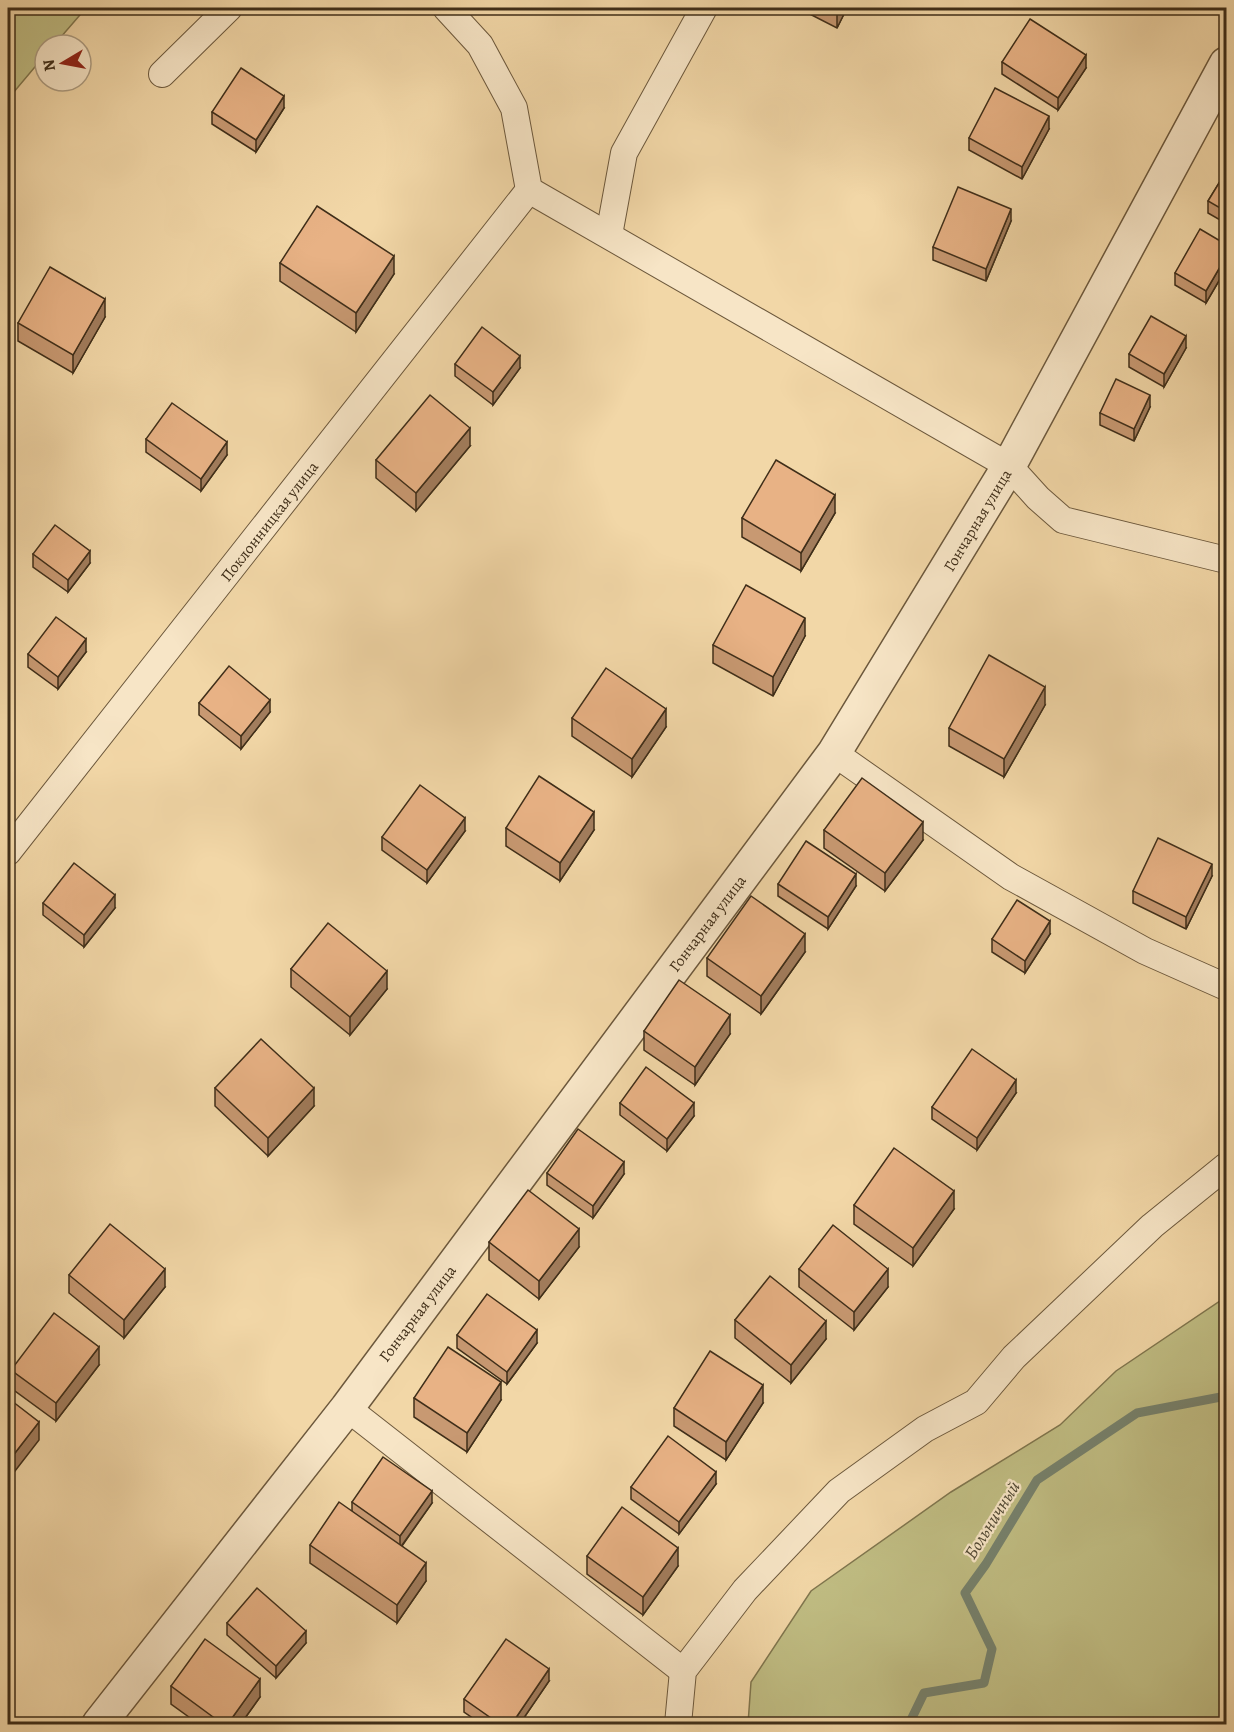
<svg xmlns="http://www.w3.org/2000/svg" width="1234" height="1732" font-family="Alegreya,serif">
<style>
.green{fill:#c0bd83;stroke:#80764e;stroke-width:1.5}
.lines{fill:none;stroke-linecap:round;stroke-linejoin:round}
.stream{stroke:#77826d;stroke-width:9}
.minor-casing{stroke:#6c583c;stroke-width:28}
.tertiary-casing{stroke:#6c583c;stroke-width:36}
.minor{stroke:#f7e5c6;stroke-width:26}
.tertiary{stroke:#f7e5c6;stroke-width:33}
.wall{fill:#c89972;stroke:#3f2e19;stroke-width:1.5}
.shaded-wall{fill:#a27d5d;stroke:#3f2e19;stroke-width:1.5}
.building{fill:#e8b285;stroke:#3f2e19;stroke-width:1.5}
.labels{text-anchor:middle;stroke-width:4.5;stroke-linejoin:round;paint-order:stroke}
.street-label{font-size:16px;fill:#3f2e19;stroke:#f7e5c6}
.water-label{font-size:18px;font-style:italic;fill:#524a35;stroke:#f7e5c6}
</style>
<rect width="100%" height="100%" fill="#f2d7a7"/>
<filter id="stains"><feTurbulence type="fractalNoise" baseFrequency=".00333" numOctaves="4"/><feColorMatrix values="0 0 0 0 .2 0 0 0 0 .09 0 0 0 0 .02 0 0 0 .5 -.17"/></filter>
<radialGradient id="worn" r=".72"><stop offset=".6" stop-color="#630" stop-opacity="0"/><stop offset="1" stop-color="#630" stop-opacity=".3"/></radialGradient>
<g class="green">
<path d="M 8,8 L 86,8 L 54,45 L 45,45 L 45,55 L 8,99 Z"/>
<path d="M 1226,1297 L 1226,1724 L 748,1724 L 751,1682 L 811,1591 L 951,1492 L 1060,1425 L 1116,1371 Z"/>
</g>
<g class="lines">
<path class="stream" d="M 909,1724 L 924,1693 L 984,1683 L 992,1649 L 965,1593 L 986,1564 L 1037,1480 L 1137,1413 L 1226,1396"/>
<g class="minor-casing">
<g id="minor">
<path d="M 446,8 L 480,45 L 514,108 L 529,190 L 1009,466 L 1038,498 L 1063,520 L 1226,560"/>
<path d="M 162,74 L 229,8"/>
<path d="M 609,235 L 624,153 L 704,8"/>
<path d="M 834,753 L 1011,877 L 1145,951 L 1226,987"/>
<path d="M 8,852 L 529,190"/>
<path d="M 347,1408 L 683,1671"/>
<path d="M 678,1724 L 683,1671 L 745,1590 L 839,1491 L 925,1429 L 976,1402 L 1014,1357 L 1152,1226 L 1226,1166"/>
</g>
</g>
<g class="tertiary-casing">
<path id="tertiary" d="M 99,1724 L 347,1408 L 834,753 L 1009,466 L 1226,64"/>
</g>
<use href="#minor" class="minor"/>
<use href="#tertiary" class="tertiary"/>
</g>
<g class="wall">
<path d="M 798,8 L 847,8 L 837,28 Z"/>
<path d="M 1002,62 L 1086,68 L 1058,110 L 1002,74 Z"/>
<path d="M 284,108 L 256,152 L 212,124 L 212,112 Z"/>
<path d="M 1049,129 L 1022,179 L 969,150 L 969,138 Z"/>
<path d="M 1227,170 L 1227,224 L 1208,213 L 1208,201 Z"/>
<path d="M 1011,221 L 986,281 L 933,260 L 933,247 Z"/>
<path d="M 1227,245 L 1227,267 L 1206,303 L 1175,285 L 1175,273 Z"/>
<path d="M 280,263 L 394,274 L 356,332 L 280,281 Z"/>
<path d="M 105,317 L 73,373 L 18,341 L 18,323 Z"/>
<path d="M 1186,348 L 1164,387 L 1129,367 L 1129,354 Z"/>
<path d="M 455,364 L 520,368 L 493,405 L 455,376 Z"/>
<path d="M 1150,407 L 1134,441 L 1100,425 L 1100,413 Z"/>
<path d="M 146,439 L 227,455 L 201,491 L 146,452 Z"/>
<path d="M 470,446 L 416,511 L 376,478 L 376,460 Z"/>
<path d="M 835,513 L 801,571 L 742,537 L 742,518 Z"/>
<path d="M 33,554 L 90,563 L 68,592 L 33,567 Z"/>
<path d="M 805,636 L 773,696 L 713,663 L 713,645 Z"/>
<path d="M 86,652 L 58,689 L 28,667 L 28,654 Z"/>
<path d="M 199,703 L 270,712 L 241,749 L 199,715 Z"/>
<path d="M 1045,705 L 1004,777 L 949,746 L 949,728 Z"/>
<path d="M 572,718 L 666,727 L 632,777 L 572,736 Z"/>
<path d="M 506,828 L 594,830 L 560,881 L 506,846 Z"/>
<path d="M 824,830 L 923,840 L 885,891 L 824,848 Z"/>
<path d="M 465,831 L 427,883 L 382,850 L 382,837 Z"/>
<path d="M 1212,876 L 1186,929 L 1133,903 L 1133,891 Z"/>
<path d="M 778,884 L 856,886 L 828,929 L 778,896 Z"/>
<path d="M 43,903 L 115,908 L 84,947 L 43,915 Z"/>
<path d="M 1050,934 L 1025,973 L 992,952 L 992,939 Z"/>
<path d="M 805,952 L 761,1014 L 707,976 L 707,958 Z"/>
<path d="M 291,969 L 387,989 L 350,1035 L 291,987 Z"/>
<path d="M 644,1031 L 730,1034 L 695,1085 L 644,1050 Z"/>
<path d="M 215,1088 L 314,1106 L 268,1156 L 215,1106 Z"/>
<path d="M 1016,1093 L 977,1150 L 932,1119 L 932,1107 Z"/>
<path d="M 620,1103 L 694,1116 L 667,1151 L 620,1115 Z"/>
<path d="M 547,1173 L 624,1174 L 593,1218 L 547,1185 Z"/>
<path d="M 854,1205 L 954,1209 L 913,1266 L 854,1224 Z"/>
<path d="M 489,1242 L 579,1247 L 539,1299 L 489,1260 Z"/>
<path d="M 799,1269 L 888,1287 L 854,1330 L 799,1287 Z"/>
<path d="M 69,1275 L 165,1287 L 124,1338 L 69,1293 Z"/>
<path d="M 735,1320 L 826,1339 L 791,1383 L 735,1338 Z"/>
<path d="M 457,1335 L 537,1343 L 507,1384 L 457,1348 Z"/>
<path d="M 99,1365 L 56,1421 L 11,1388 L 11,1370 Z"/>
<path d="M 414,1398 L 501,1400 L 467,1452 L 414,1417 Z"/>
<path d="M 763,1403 L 726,1460 L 674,1426 L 674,1408 Z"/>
<path d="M 716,1484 L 679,1534 L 631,1499 L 631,1487 Z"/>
<path d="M 352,1502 L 432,1503 L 402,1546 L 426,1581 L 397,1623 L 310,1563 L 310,1545 L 352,1511 Z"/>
<path d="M 587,1556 L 678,1566 L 643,1615 L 587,1574 Z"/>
<path d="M 227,1623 L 306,1643 L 276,1678 L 227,1635 Z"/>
<path d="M 549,1681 L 519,1725 L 483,1725 L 464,1712 L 464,1699 Z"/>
<path d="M 171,1686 L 260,1697 L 240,1725 L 200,1725 L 171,1704 Z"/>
</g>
<g class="shaded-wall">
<path d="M 838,8 L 847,8 L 837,28 L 837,10 Z"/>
<path d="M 1086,55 L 1086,68 L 1058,110 L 1058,98 Z"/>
<path d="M 284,96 L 284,108 L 256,152 L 256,140 Z"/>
<path d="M 1049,116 L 1049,129 L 1022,179 L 1022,167 Z"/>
<path d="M 1011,209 L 1011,221 L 986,281 L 986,269 Z"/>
<path d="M 1227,255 L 1227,267 L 1206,303 L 1206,291 Z"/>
<path d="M 394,256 L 394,274 L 356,332 L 356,313 Z"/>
<path d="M 105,299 L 105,317 L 73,373 L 73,355 Z"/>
<path d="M 1186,336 L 1186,348 L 1164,387 L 1164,374 Z"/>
<path d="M 520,356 L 520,368 L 493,405 L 493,392 Z"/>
<path d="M 1150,395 L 1150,407 L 1134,441 L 1134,429 Z"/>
<path d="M 470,428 L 470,446 L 416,511 L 416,493 Z"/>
<path d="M 227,442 L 227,455 L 201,491 L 201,479 Z"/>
<path d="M 835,495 L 835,513 L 801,571 L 801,553 Z"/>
<path d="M 90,551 L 90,563 L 68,592 L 68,580 Z"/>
<path d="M 805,618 L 805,636 L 773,696 L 773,677 Z"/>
<path d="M 86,639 L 86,652 L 58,689 L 58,677 Z"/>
<path d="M 1045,687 L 1045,705 L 1004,777 L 1004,759 Z"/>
<path d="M 270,700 L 270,712 L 241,749 L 241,736 Z"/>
<path d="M 666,709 L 666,727 L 632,777 L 632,759 Z"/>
<path d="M 594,812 L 594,830 L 560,881 L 560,863 Z"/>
<path d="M 465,818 L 465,831 L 427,883 L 427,870 Z"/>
<path d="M 923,822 L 923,840 L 885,891 L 885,873 Z"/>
<path d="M 1212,864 L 1212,876 L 1186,929 L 1186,917 Z"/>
<path d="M 856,874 L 856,886 L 828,929 L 828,917 Z"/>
<path d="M 115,895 L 115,908 L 84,947 L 84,935 Z"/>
<path d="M 1050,921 L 1050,934 L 1025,973 L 1025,961 Z"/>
<path d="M 805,934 L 805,952 L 761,1014 L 761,996 Z"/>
<path d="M 387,971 L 387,989 L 350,1035 L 350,1017 Z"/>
<path d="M 730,1015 L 730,1034 L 695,1085 L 695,1067 Z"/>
<path d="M 1016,1080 L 1016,1093 L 977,1150 L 977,1138 Z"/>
<path d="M 314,1088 L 314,1106 L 268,1156 L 268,1138 Z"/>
<path d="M 694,1103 L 694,1116 L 667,1151 L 667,1139 Z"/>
<path d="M 624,1162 L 624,1174 L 593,1218 L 593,1206 Z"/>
<path d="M 954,1191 L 954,1209 L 913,1266 L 913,1248 Z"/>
<path d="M 579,1229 L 579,1247 L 539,1299 L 539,1281 Z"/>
<path d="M 165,1269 L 165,1287 L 124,1338 L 124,1320 Z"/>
<path d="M 888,1269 L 888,1287 L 854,1330 L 854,1312 Z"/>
<path d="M 826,1321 L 826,1339 L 791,1383 L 791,1365 Z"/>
<path d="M 537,1330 L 537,1343 L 507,1384 L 507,1372 Z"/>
<path d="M 99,1347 L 99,1365 L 56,1421 L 56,1403 Z"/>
<path d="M 501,1382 L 501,1400 L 467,1452 L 467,1433 Z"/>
<path d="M 763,1385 L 763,1403 L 726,1460 L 726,1442 Z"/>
<path d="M 39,1422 L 39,1440 L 8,1480 L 8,1462 Z"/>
<path d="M 716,1472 L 716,1484 L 679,1534 L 679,1522 Z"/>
<path d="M 432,1491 L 432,1503 L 400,1548 L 400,1536 Z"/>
<path d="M 678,1548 L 678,1566 L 643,1615 L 643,1597 Z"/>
<path d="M 426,1563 L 426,1581 L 397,1623 L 397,1605 Z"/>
<path d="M 306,1631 L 306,1643 L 276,1678 L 276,1666 Z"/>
<path d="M 549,1669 L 549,1681 L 519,1725 L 511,1725 Z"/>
<path d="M 260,1679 L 260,1697 L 240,1725 L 227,1725 Z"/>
</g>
<g class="building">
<path d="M 1030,19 L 1086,55 L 1058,98 L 1002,62 Z"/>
<path d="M 241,68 L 284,96 L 256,140 L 212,112 Z"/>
<path d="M 995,88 L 1049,116 L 1022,167 L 969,138 Z"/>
<path d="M 1227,170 L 1227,212 L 1208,201 Z"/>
<path d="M 958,187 L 1011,209 L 986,269 L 933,247 Z"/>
<path d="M 317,206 L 394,256 L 356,313 L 280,263 Z"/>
<path d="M 1200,229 L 1227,245 L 1227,255 L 1206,291 L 1175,273 Z"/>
<path d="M 50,267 L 105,299 L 73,355 L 18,323 Z"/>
<path d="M 1151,316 L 1186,336 L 1164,374 L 1129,354 Z"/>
<path d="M 482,327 L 520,356 L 493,392 L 455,364 Z"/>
<path d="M 1116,379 L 1150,395 L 1134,429 L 1100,413 Z"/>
<path d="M 430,395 L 470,428 L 416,493 L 376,460 Z"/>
<path d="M 172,403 L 227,442 L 201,479 L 146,439 Z"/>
<path d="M 776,460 L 835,495 L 801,553 L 742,518 Z"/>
<path d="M 55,525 L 90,551 L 68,580 L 33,554 Z"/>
<path d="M 746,585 L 805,618 L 773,677 L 713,645 Z"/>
<path d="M 56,617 L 86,639 L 58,677 L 28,654 Z"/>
<path d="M 989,655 L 1045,687 L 1004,759 L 949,728 Z"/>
<path d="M 229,666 L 270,700 L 241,736 L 199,703 Z"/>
<path d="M 606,668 L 666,709 L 632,759 L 572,718 Z"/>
<path d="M 539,776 L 594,812 L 560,863 L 506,828 Z"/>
<path d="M 862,778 L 923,822 L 885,873 L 824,830 Z"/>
<path d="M 420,785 L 465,818 L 427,870 L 382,837 Z"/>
<path d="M 1158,838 L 1212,864 L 1186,917 L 1133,891 Z"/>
<path d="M 806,841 L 856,874 L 828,917 L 778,884 Z"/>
<path d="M 74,863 L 115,895 L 84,935 L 43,903 Z"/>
<path d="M 751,896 L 805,934 L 761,996 L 707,958 Z"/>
<path d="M 1017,900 L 1050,921 L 1025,961 L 992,939 Z"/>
<path d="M 328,923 L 387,971 L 350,1017 L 291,969 Z"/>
<path d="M 679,980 L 730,1015 L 695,1067 L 644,1031 Z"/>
<path d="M 261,1039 L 314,1088 L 268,1138 L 215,1088 Z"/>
<path d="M 972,1049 L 1016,1080 L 977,1138 L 932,1107 Z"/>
<path d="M 646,1067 L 694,1103 L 667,1139 L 620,1103 Z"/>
<path d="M 578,1129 L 624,1162 L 593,1206 L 547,1173 Z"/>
<path d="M 894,1148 L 954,1191 L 913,1248 L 854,1205 Z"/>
<path d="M 528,1190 L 579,1229 L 539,1281 L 489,1242 Z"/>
<path d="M 110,1224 L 165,1269 L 124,1320 L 69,1275 Z"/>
<path d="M 833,1225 L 888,1269 L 854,1312 L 799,1269 Z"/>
<path d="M 770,1276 L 826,1321 L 791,1365 L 735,1320 Z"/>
<path d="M 487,1294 L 537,1330 L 507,1372 L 457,1335 Z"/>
<path d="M 54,1313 L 99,1347 L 56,1403 L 11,1370 Z"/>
<path d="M 448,1347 L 501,1382 L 467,1433 L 414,1398 Z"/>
<path d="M 710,1351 L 763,1385 L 726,1442 L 674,1408 Z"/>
<path d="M 8,1398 L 39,1422 L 8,1462 Z"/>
<path d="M 668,1436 L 716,1472 L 679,1522 L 631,1487 Z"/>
<path d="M 383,1457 L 432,1491 L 400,1536 L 352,1502 Z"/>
<path d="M 339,1502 L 426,1563 L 397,1605 L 310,1545 Z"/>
<path d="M 622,1507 L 678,1548 L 643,1597 L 587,1556 Z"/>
<path d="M 257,1588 L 306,1631 L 276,1666 L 227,1623 Z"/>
<path d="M 205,1639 L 260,1679 L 227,1725 L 224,1725 L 171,1686 Z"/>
<path d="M 506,1639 L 549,1669 L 511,1725 L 501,1725 L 464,1699 Z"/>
</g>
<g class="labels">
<g class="street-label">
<text transform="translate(977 520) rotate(-59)" y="6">Гончарная улица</text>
<text transform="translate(269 521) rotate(-52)" y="6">Поклонницкая улица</text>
<text transform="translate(707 923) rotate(-53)" y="6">Гончарная улица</text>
<text transform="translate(417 1313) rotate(-53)" y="6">Гончарная улица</text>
</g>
<g class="water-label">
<text transform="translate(992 1520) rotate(-58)" y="6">Больничный</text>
</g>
</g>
<rect width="1234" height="1732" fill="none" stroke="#f2d7a7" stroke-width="30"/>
<rect x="9" y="9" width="1216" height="1714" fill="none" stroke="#3f2e19" stroke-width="3"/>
<rect x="15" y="15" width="1204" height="1702" fill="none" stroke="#3f2e19" stroke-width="1.5"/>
<g transform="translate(63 63) rotate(260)"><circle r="28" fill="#f7e5c6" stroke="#ad9c81" stroke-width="1.5"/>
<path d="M0-4.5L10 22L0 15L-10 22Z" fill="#8f2418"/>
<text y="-9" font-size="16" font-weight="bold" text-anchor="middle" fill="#3f2e19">N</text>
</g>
<rect width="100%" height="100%" filter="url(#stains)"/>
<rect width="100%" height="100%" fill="url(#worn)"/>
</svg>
